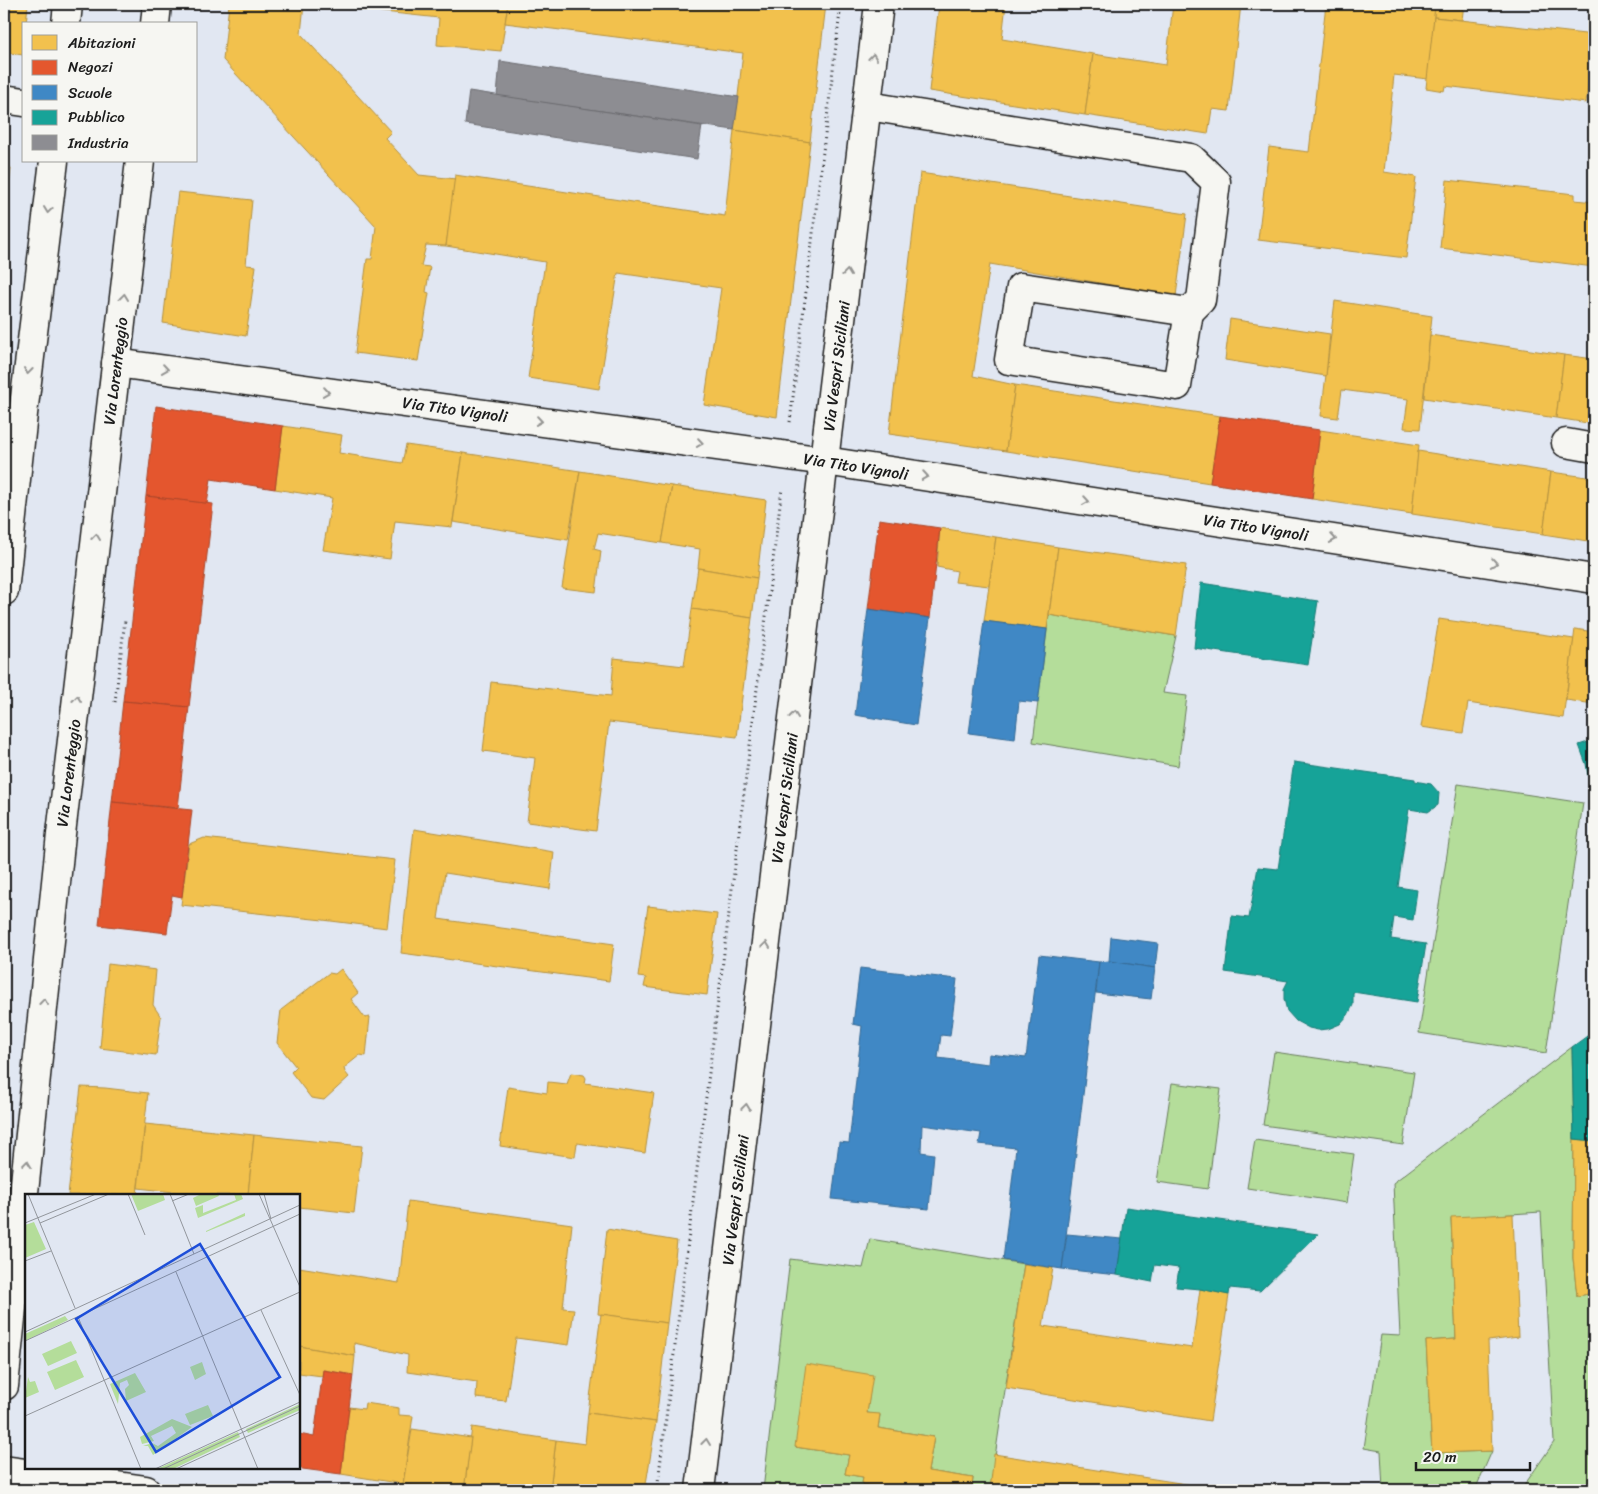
<svg xmlns="http://www.w3.org/2000/svg" width="1598" height="1494" font-family="Sriracha,sans-serif">
<style>
.green{fill:#b4dd9a;stroke:#687c5b}
.homes{fill:#f2c14e;stroke:#b2903f}
.shops{fill:#e4572e;stroke:#a84529}
.schools{fill:#3f88c5;stroke:#346892}
.public{fill:#17a398;stroke:#187a73}
.industry{fill:#8d8d92;stroke:#6b6b6f}
.lines{fill:none;stroke-linecap:round;stroke-linejoin:round}
.minor-casing{stroke:#1c1c1c;stroke-width:31}
.major-casing{stroke:#1c1c1c;stroke-width:31}
.path{stroke:#1c1c1c;stroke-width:3;stroke-dasharray:1 4;stroke-linecap:butt}
.minor{stroke:#f6f6f2;stroke-width:28}
.major{stroke:#f6f6f2;stroke-width:28}
.oneway{stroke:#949492}
.labels{text-anchor:middle;stroke-width:5;stroke-linejoin:round;paint-order:stroke}
.street-label{font-size:16px;fill:#1c1c1c;stroke:#f6f6f2}
.inset-road{fill:none;stroke:#92969c;stroke-width:1}
.view{fill:#1d4ed8;fill-opacity:0.15;stroke:#1d4ed8;stroke-width:2.5}
.inset-edge{fill:none;stroke:#1c1c1c;stroke-width:2.5}
</style>
<rect width="100%" height="100%" fill="#e1e7f2"/>
<filter id="ink" filterUnits="userSpaceOnUse"><feTurbulence type="fractalNoise" baseFrequency=".02" numOctaves="2"/><feDisplacementMap in="SourceGraphic" scale="10" xChannelSelector="R" yChannelSelector="G"/><feConvolveMatrix kernelMatrix="1 2 1 2 8 2 1 2 1" color-interpolation-filters="sRGB"/></filter>
<g filter="url(#ink)">
<g class="green">
<path d="M 1049,615 L 1176,636 L 1163,693 L 1187,696 L 1178,766 L 1033,742 Z"/>
<path d="M 1458,784 L 1583,803 L 1546,1053 L 1419,1033 Z"/>
<path d="M 1572,1047 L 1574,1139 L 1573,1258 L 1577,1296 L 1594,1293 L 1594,1490 L 1521,1490 L 1554,1442 L 1541,1212 L 1451,1218 L 1456,1339 L 1426,1341 L 1432,1453 L 1492,1451 L 1475,1490 L 1383,1490 L 1381,1451 L 1364,1448 L 1381,1335 L 1400,1336 L 1393,1183 Z"/>
<path d="M 1274,1052 L 1414,1072 L 1403,1145 L 1263,1125 Z"/>
<path d="M 1172,1083 L 1221,1089 L 1208,1189 L 1157,1182 Z"/>
<path d="M 1255,1140 L 1354,1154 L 1347,1203 L 1247,1188 Z"/>
<path d="M 870,1239 L 1024,1264 L 990,1490 L 972,1487 L 973,1478 L 928,1471 L 934,1437 L 878,1428 L 880,1415 L 867,1413 L 872,1375 L 795,1447 L 849,1455 L 845,1474 L 863,1477 L 862,1484 L 890,1490 L 763,1490 L 790,1259 L 863,1268 Z"/>
</g>
<g class="homes">
<path d="M 4,4 L 28,4 L 26,24 L 24,24 L 23,55 L 4,52 Z"/>
<path d="M 229,4 L 304,4 L 301,34 L 391,132 L 385,138 L 419,175 L 456,179 L 446,246 L 426,245 L 421,266 L 430,267 L 426,292 L 429,293 L 418,361 L 355,353 L 367,259 L 372,259 L 376,226 L 223,60 Z"/>
<path d="M 366,4 L 508,4 L 501,51 L 437,45 L 439,18 L 365,10 Z"/>
<path d="M 508,4 L 826,4 L 810,142 L 734,130 L 743,53 L 505,23 Z"/>
<path d="M 939,4 L 1006,4 L 1002,39 L 1093,54 L 1085,115 L 929,91 Z"/>
<path d="M 1173,4 L 1241,4 L 1229,111 L 1212,109 L 1208,134 L 1085,115 L 1093,54 L 1166,65 Z"/>
<path d="M 1326,4 L 1422,4 L 1421,7 L 1435,8 L 1428,79 L 1394,75 L 1384,172 L 1416,177 L 1406,258 L 1258,240 L 1269,147 L 1309,152 Z"/>
<path d="M 1435,4 L 1464,4 L 1462,20 L 1434,17 Z"/>
<path d="M 1434,17 L 1594,35 L 1586,103 L 1445,86 L 1444,91 L 1426,88 Z"/>
<path d="M 734,130 L 810,142 L 777,417 L 704,405 L 721,288 L 618,273 L 599,389 L 528,378 L 545,262 L 446,246 L 455,175 L 725,216 Z"/>
<path d="M 4,167 L 11,168 L 4,225 Z"/>
<path d="M 920,173 L 1187,214 L 1176,296 L 990,264 L 973,376 L 1015,385 L 1006,451 L 889,434 Z"/>
<path d="M 1447,180 L 1575,194 L 1575,200 L 1594,202 L 1594,267 L 1440,248 Z"/>
<path d="M 178,192 L 252,200 L 246,265 L 256,266 L 246,336 L 163,323 Z"/>
<path d="M 1335,301 L 1432,316 L 1420,429 L 1404,428 L 1408,399 L 1342,390 L 1338,418 L 1321,416 Z"/>
<path d="M 1230,319 L 1330,334 L 1326,376 L 1225,360 Z"/>
<path d="M 1430,335 L 1564,355 L 1556,418 L 1424,398 Z"/>
<path d="M 1564,355 L 1594,359 L 1594,424 L 1556,418 Z"/>
<path d="M 1015,385 L 1220,416 L 1210,483 L 1006,451 Z"/>
<path d="M 283,426 L 342,435 L 339,453 L 402,463 L 406,445 L 463,453 L 452,527 L 395,521 L 390,559 L 323,550 L 332,498 L 275,489 Z"/>
<path d="M 1320,430 L 1419,445 L 1412,514 L 1312,499 Z"/>
<path d="M 1418,451 L 1551,472 L 1543,534 L 1412,514 Z"/>
<path d="M 463,453 L 580,471 L 568,540 L 453,522 Z"/>
<path d="M 580,471 L 672,486 L 662,543 L 598,533 L 594,549 L 601,551 L 596,592 L 562,588 Z"/>
<path d="M 1551,472 L 1594,478 L 1594,542 L 1543,534 Z"/>
<path d="M 672,486 L 766,500 L 757,578 L 698,568 L 700,549 L 662,543 Z"/>
<path d="M 940,528 L 996,537 L 989,586 L 955,582 L 957,571 L 937,567 Z"/>
<path d="M 996,537 L 1058,547 L 1047,629 L 984,621 Z"/>
<path d="M 1058,547 L 1186,565 L 1176,636 L 1049,615 Z"/>
<path d="M 698,568 L 757,578 L 752,618 L 692,609 Z"/>
<path d="M 692,609 L 752,618 L 737,737 L 609,722 L 596,831 L 527,822 L 535,758 L 483,751 L 491,682 L 611,696 L 614,658 L 684,666 Z"/>
<path d="M 1439,619 L 1574,639 L 1563,718 L 1468,703 L 1463,733 L 1421,727 Z"/>
<path d="M 1575,629 L 1594,632 L 1594,704 L 1566,700 Z"/>
<path d="M 414,829 L 554,852 L 550,889 L 445,873 L 438,919 L 614,944 L 609,981 L 401,953 Z"/>
<path d="M 204,838 L 395,860 L 387,928 L 323,920 L 181,905 L 189,844 Z"/>
<path d="M 648,906 L 717,914 L 707,995 L 644,987 L 646,978 L 638,977 Z"/>
<path d="M 108,964 L 156,970 L 153,1005 L 161,1017 L 156,1055 L 100,1048 Z"/>
<path d="M 341,969 L 358,993 L 351,999 L 365,1018 L 370,1017 L 366,1056 L 360,1055 L 344,1068 L 345,1072 L 349,1077 L 324,1100 L 311,1098 L 291,1072 L 296,1067 L 277,1043 L 281,1010 L 329,973 L 335,974 Z"/>
<path d="M 571,1073 L 584,1075 L 586,1078 L 585,1083 L 654,1093 L 645,1153 L 577,1143 L 575,1157 L 500,1146 L 508,1087 L 547,1093 L 548,1082 L 567,1084 Z"/>
<path d="M 81,1087 L 105,1088 L 148,1093 L 137,1195 L 68,1195 Z"/>
<path d="M 145,1124 L 254,1135 L 248,1195 L 201,1195 L 138,1188 Z"/>
<path d="M 254,1135 L 362,1146 L 354,1213 L 299,1207 L 299,1195 L 248,1195 Z"/>
<path d="M 1574,1139 L 1594,1141 L 1593,1260 L 1594,1260 L 1594,1293 L 1577,1296 L 1573,1258 Z"/>
<path d="M 408,1201 L 572,1224 L 563,1308 L 574,1309 L 569,1345 L 516,1338 L 506,1401 L 476,1398 L 477,1382 L 407,1372 L 408,1355 L 354,1343 L 355,1356 L 299,1346 L 299,1267 L 399,1283 Z"/>
<path d="M 1513,1214 L 1518,1337 L 1488,1341 L 1492,1451 L 1432,1453 L 1426,1341 L 1456,1339 L 1451,1217 Z"/>
<path d="M 607,1229 L 677,1241 L 667,1323 L 598,1314 Z"/>
<path d="M 1024,1264 L 1053,1268 L 1043,1326 L 1192,1348 L 1200,1289 L 1229,1295 L 1210,1421 L 1006,1388 Z"/>
<path d="M 601,1314 L 667,1323 L 656,1422 L 588,1413 Z"/>
<path d="M 299,1346 L 355,1356 L 353,1375 L 323,1370 L 322,1376 L 299,1373 Z"/>
<path d="M 806,1364 L 873,1375 L 867,1413 L 880,1414 L 878,1428 L 934,1437 L 928,1471 L 973,1478 L 972,1487 L 982,1490 L 890,1490 L 862,1484 L 863,1477 L 845,1474 L 849,1455 L 795,1447 Z"/>
<path d="M 365,1403 L 399,1408 L 399,1415 L 413,1416 L 403,1484 L 341,1474 L 349,1407 L 364,1409 Z"/>
<path d="M 588,1413 L 656,1422 L 645,1490 L 550,1490 L 556,1440 L 585,1444 Z"/>
<path d="M 472,1427 L 556,1440 L 550,1490 L 464,1490 Z"/>
<path d="M 412,1429 L 471,1438 L 464,1490 L 446,1490 L 403,1484 Z"/>
<path d="M 994,1454 L 1199,1486 L 1199,1490 L 990,1490 Z"/>
</g>
<g class="shops">
<path d="M 156,406 L 283,426 L 275,489 L 211,479 L 207,504 L 146,496 Z"/>
<path d="M 1220,416 L 1320,430 L 1312,499 L 1210,483 Z"/>
<path d="M 146,496 L 213,504 L 189,707 L 123,701 Z"/>
<path d="M 879,519 L 940,528 L 930,618 L 868,609 Z"/>
<path d="M 123,701 L 189,707 L 178,808 L 112,802 Z"/>
<path d="M 112,802 L 192,810 L 182,897 L 172,895 L 167,933 L 99,925 Z"/>
<path d="M 323,1370 L 353,1375 L 341,1474 L 295,1468 L 299,1468 L 299,1434 L 314,1437 Z"/>
</g>
<g class="schools">
<path d="M 868,609 L 930,618 L 916,725 L 855,715 Z"/>
<path d="M 984,621 L 1047,629 L 1038,703 L 1019,701 L 1015,739 L 969,733 Z"/>
<path d="M 1111,937 L 1158,943 L 1155,968 L 1109,961 Z"/>
<path d="M 1039,955 L 1099,962 L 1062,1269 L 1003,1260 L 1016,1148 L 979,1144 L 981,1133 L 922,1125 L 921,1152 L 934,1154 L 929,1209 L 832,1199 L 839,1142 L 849,1143 L 862,1026 L 853,1024 L 860,968 L 957,979 L 950,1036 L 941,1035 L 938,1058 L 988,1064 L 989,1054 L 1026,1058 Z"/>
<path d="M 1109,961 L 1155,968 L 1151,999 L 1096,993 L 1099,962 Z"/>
<path d="M 1067,1234 L 1122,1239 L 1117,1275 L 1062,1269 Z"/>
</g>
<g class="public">
<path d="M 1201,583 L 1318,601 L 1308,665 L 1194,648 Z"/>
<path d="M 1594,740 L 1594,807 L 1586,764 L 1579,745 Z"/>
<path d="M 1294,762 L 1415,779 L 1415,781 L 1431,784 L 1439,793 L 1438,805 L 1428,812 L 1409,809 L 1398,887 L 1417,890 L 1413,920 L 1394,917 L 1391,939 L 1426,944 L 1417,1002 L 1353,992 L 1353,1005 L 1348,1015 L 1340,1024 L 1328,1029 L 1318,1030 L 1309,1028 L 1296,1021 L 1287,1011 L 1284,999 L 1284,989 L 1288,981 L 1225,972 L 1232,916 L 1249,918 L 1258,867 L 1278,869 Z"/>
<path d="M 1594,1031 L 1594,1141 L 1574,1139 L 1572,1047 Z"/>
<path d="M 1126,1207 L 1318,1234 L 1260,1291 L 1230,1288 L 1229,1295 L 1200,1289 L 1176,1287 L 1179,1268 L 1155,1265 L 1152,1282 L 1117,1275 Z"/>
</g>
<g class="industry">
<path d="M 500,61 L 739,97 L 734,130 L 497,96 Z"/>
<path d="M 469,91 L 702,126 L 697,159 L 465,124 Z"/>
</g>
<g class="lines">
<g class="minor-casing">
<g id="minor">
<path d="M 4,99 L 24,102"/>
<path d="M 868,106 L 1191,158 L 1216,182 L 1201,300 L 1189,312"/>
<path d="M 1021,287 L 1189,312 L 1177,386 L 1009,360 Z"/>
<path d="M 116,363 L 825,461 L 1594,579"/>
<path d="M 1566,443 L 1594,448"/>
<path d="M 4,1470 L 146,1490"/>
<path d="M 700,1490 L 879,4"/>
</g>
</g>
<g class="major-casing">
<g id="major">
<path d="M 66,24 L 68,4"/>
<path d="M 155,24 L 157,4"/>
<path d="M 4,591 L 23,414 L 54,161"/>
<path d="M 4,1386 L 61,834 L 140,161"/>
</g>
</g>
<g class="path">
<path d="M 790,422 L 841,4"/>
<path d="M 115,702 L 125,620"/>
<path d="M 657,1490 L 782,488"/>
</g>
<use href="#minor" class="minor"/>
<use href="#major" class="major"/>
</g>
<defs><path id="oneway-chevron" d="M-2-3.5L2.5 0L-2 3.5" fill="none" stroke-width="1.6" stroke-linecap="round" stroke-linejoin="round" transform="scale(1.25)"/></defs>
<g class="oneway">
<use href="#oneway-chevron" transform="translate(873 57) rotate(-83)"/>
<use href="#oneway-chevron" transform="translate(48 210) rotate(97)"/>
<use href="#oneway-chevron" transform="translate(847 273) rotate(-83)"/>
<use href="#oneway-chevron" transform="translate(124 297) rotate(-83)"/>
<use href="#oneway-chevron" transform="translate(165 369) rotate(8)"/>
<use href="#oneway-chevron" transform="translate(28 371) rotate(97)"/>
<use href="#oneway-chevron" transform="translate(326 392) rotate(8)"/>
<use href="#oneway-chevron" transform="translate(539 421) rotate(8)"/>
<use href="#oneway-chevron" transform="translate(700 443) rotate(8)"/>
<use href="#oneway-chevron" transform="translate(925 476) rotate(9)"/>
<use href="#oneway-chevron" transform="translate(1086 501) rotate(9)"/>
<use href="#oneway-chevron" transform="translate(96 537) rotate(-83)"/>
<use href="#oneway-chevron" transform="translate(1333 539) rotate(9)"/>
<use href="#oneway-chevron" transform="translate(1494 563) rotate(9)"/>
<use href="#oneway-chevron" transform="translate(77 699) rotate(-84)"/>
<use href="#oneway-chevron" transform="translate(794 715) rotate(-83)"/>
<use href="#oneway-chevron" transform="translate(766 945) rotate(-83)"/>
<use href="#oneway-chevron" transform="translate(44 1002) rotate(-84)"/>
<use href="#oneway-chevron" transform="translate(746 1107) rotate(-83)"/>
<use href="#oneway-chevron" transform="translate(27 1164) rotate(-84)"/>
<use href="#oneway-chevron" transform="translate(706 1442) rotate(-83)"/>
</g>
</g>
<g class="labels">
<g class="street-label">
<text transform="translate(836 366) rotate(-83)" y="6">Via Vespri Siciliani</text>
<text transform="translate(115 371) rotate(-83)" y="6">Via Lorenteggio</text>
<text transform="translate(455 409) rotate(8)" y="6">Via Tito Vignoli</text>
<text transform="translate(856 466) rotate(9)" y="6">Via Tito Vignoli</text>
<text transform="translate(1256 527) rotate(9)" y="6">Via Tito Vignoli</text>
<text transform="translate(68 773) rotate(-83)" y="6">Via Lorenteggio</text>
<text transform="translate(784 798) rotate(-83)" y="6">Via Vespri Siciliani</text>
<text transform="translate(735 1200) rotate(-83)" y="6">Via Vespri Siciliani</text>
</g>
</g>
<g transform="translate(25 1194)">
<rect width="275" height="275" fill="#e1e7f2"/>
<path d="M 106,0 L 138,0 L 140,6 L 113,17 ZM 176,0 L 193,0 L 194,2 L 171,12 L 168,4 ZM 209,0 L 216,0 L 218,5 L 173,24 L 170,14 L 178,11 L 178,19 L 211,6 ZM 220,19 L 220,22 L 181,38 L 181,37 ZM 9,28 L 21,55 L 0,64 L 0,31 ZM 40,122 L 43,126 L 0,147 L 0,140 ZM 46,147 L 52,159 L 23,172 L 17,160 ZM 51,166 L 59,183 L 30,196 L 22,178 ZM 177,168 L 181,180 L 170,186 L 165,173 ZM 110,179 L 121,198 L 101,207 L 100,195 L 104,191 L 102,186 L 95,189 L 93,210 L 85,190 ZM 3,183 L 5,188 L 10,187 L 14,198 L 0,204 ZM 275,210 L 275,216 L 223,239 L 221,235 ZM 183,211 L 188,222 L 165,231 L 160,220 ZM 147,225 L 167,233 L 128,261 L 123,252 L 118,252 L 127,249 L 133,252 L 151,239 L 147,232 L 126,242 L 129,247 L 117,250 L 115,243 ZM 213,238 L 215,243 L 148,275 L 132,275 Z" fill="#b4dd9a"/>
<path class="inset-road" d="M 3,0 L 50,114M 103,0 L 120,41M 145,0 L 169,60M 234,0 L 275,93M 239,0 L 246,25M 147,7 L 164,0M 0,29 L 71,0M 15,29 L 84,0M 0,67 L 26,57M 151,78 L 233,275M 236,116 L 275,201M 53,123 L 116,275M 0,138 L 275,11M 0,147 L 275,20M 0,222 L 275,98M 130,275 L 275,208M 138,275 L 275,212M 151,275 L 275,218"/>
<path class="view" d="M 175,50 L 255,183 L 131,258 L 51,125 Z"/>
<rect width="275" height="275" class="inset-edge"/>
</g>
<rect width="1598" height="1494" fill="none" stroke="#f6f6f2" stroke-width="20"/>
<rect x="10" y="10" width="1578" height="1474" fill="none" stroke="#1c1c1c" stroke-width="2" filter="url(#ink)"/>
<rect x="22" y="22" width="175" height="140" fill="#f6f6f2" stroke="#9f9f9c"/>
<rect x="32" y="35" width="25" height="15" fill="#f2c14e" stroke="#9f9f9c"/>
<text x="68" y="48" font-size="15" fill="#1c1c1c">Abitazioni</text>
<rect x="32" y="60" width="25" height="15" fill="#e4572e" stroke="#9f9f9c"/>
<text x="68" y="72" font-size="15" fill="#1c1c1c">Negozi</text>
<rect x="32" y="85" width="25" height="15" fill="#3f88c5" stroke="#9f9f9c"/>
<text x="68" y="98" font-size="15" fill="#1c1c1c">Scuole</text>
<rect x="32" y="110" width="25" height="15" fill="#17a398" stroke="#9f9f9c"/>
<text x="68" y="122" font-size="15" fill="#1c1c1c">Pubblico</text>
<rect x="32" y="135" width="25" height="15" fill="#8d8d92" stroke="#9f9f9c"/>
<text x="68" y="148" font-size="15" fill="#1c1c1c">Industria</text>
<path d="M1416 1462v8h114v-8" fill="none" stroke="#1c1c1c" stroke-width="2.5"/>
<text x="1423" y="1462" font-size="15" fill="#1c1c1c" stroke="#f6f6f2" stroke-width="4" paint-order="stroke">20 m</text>
</svg>
